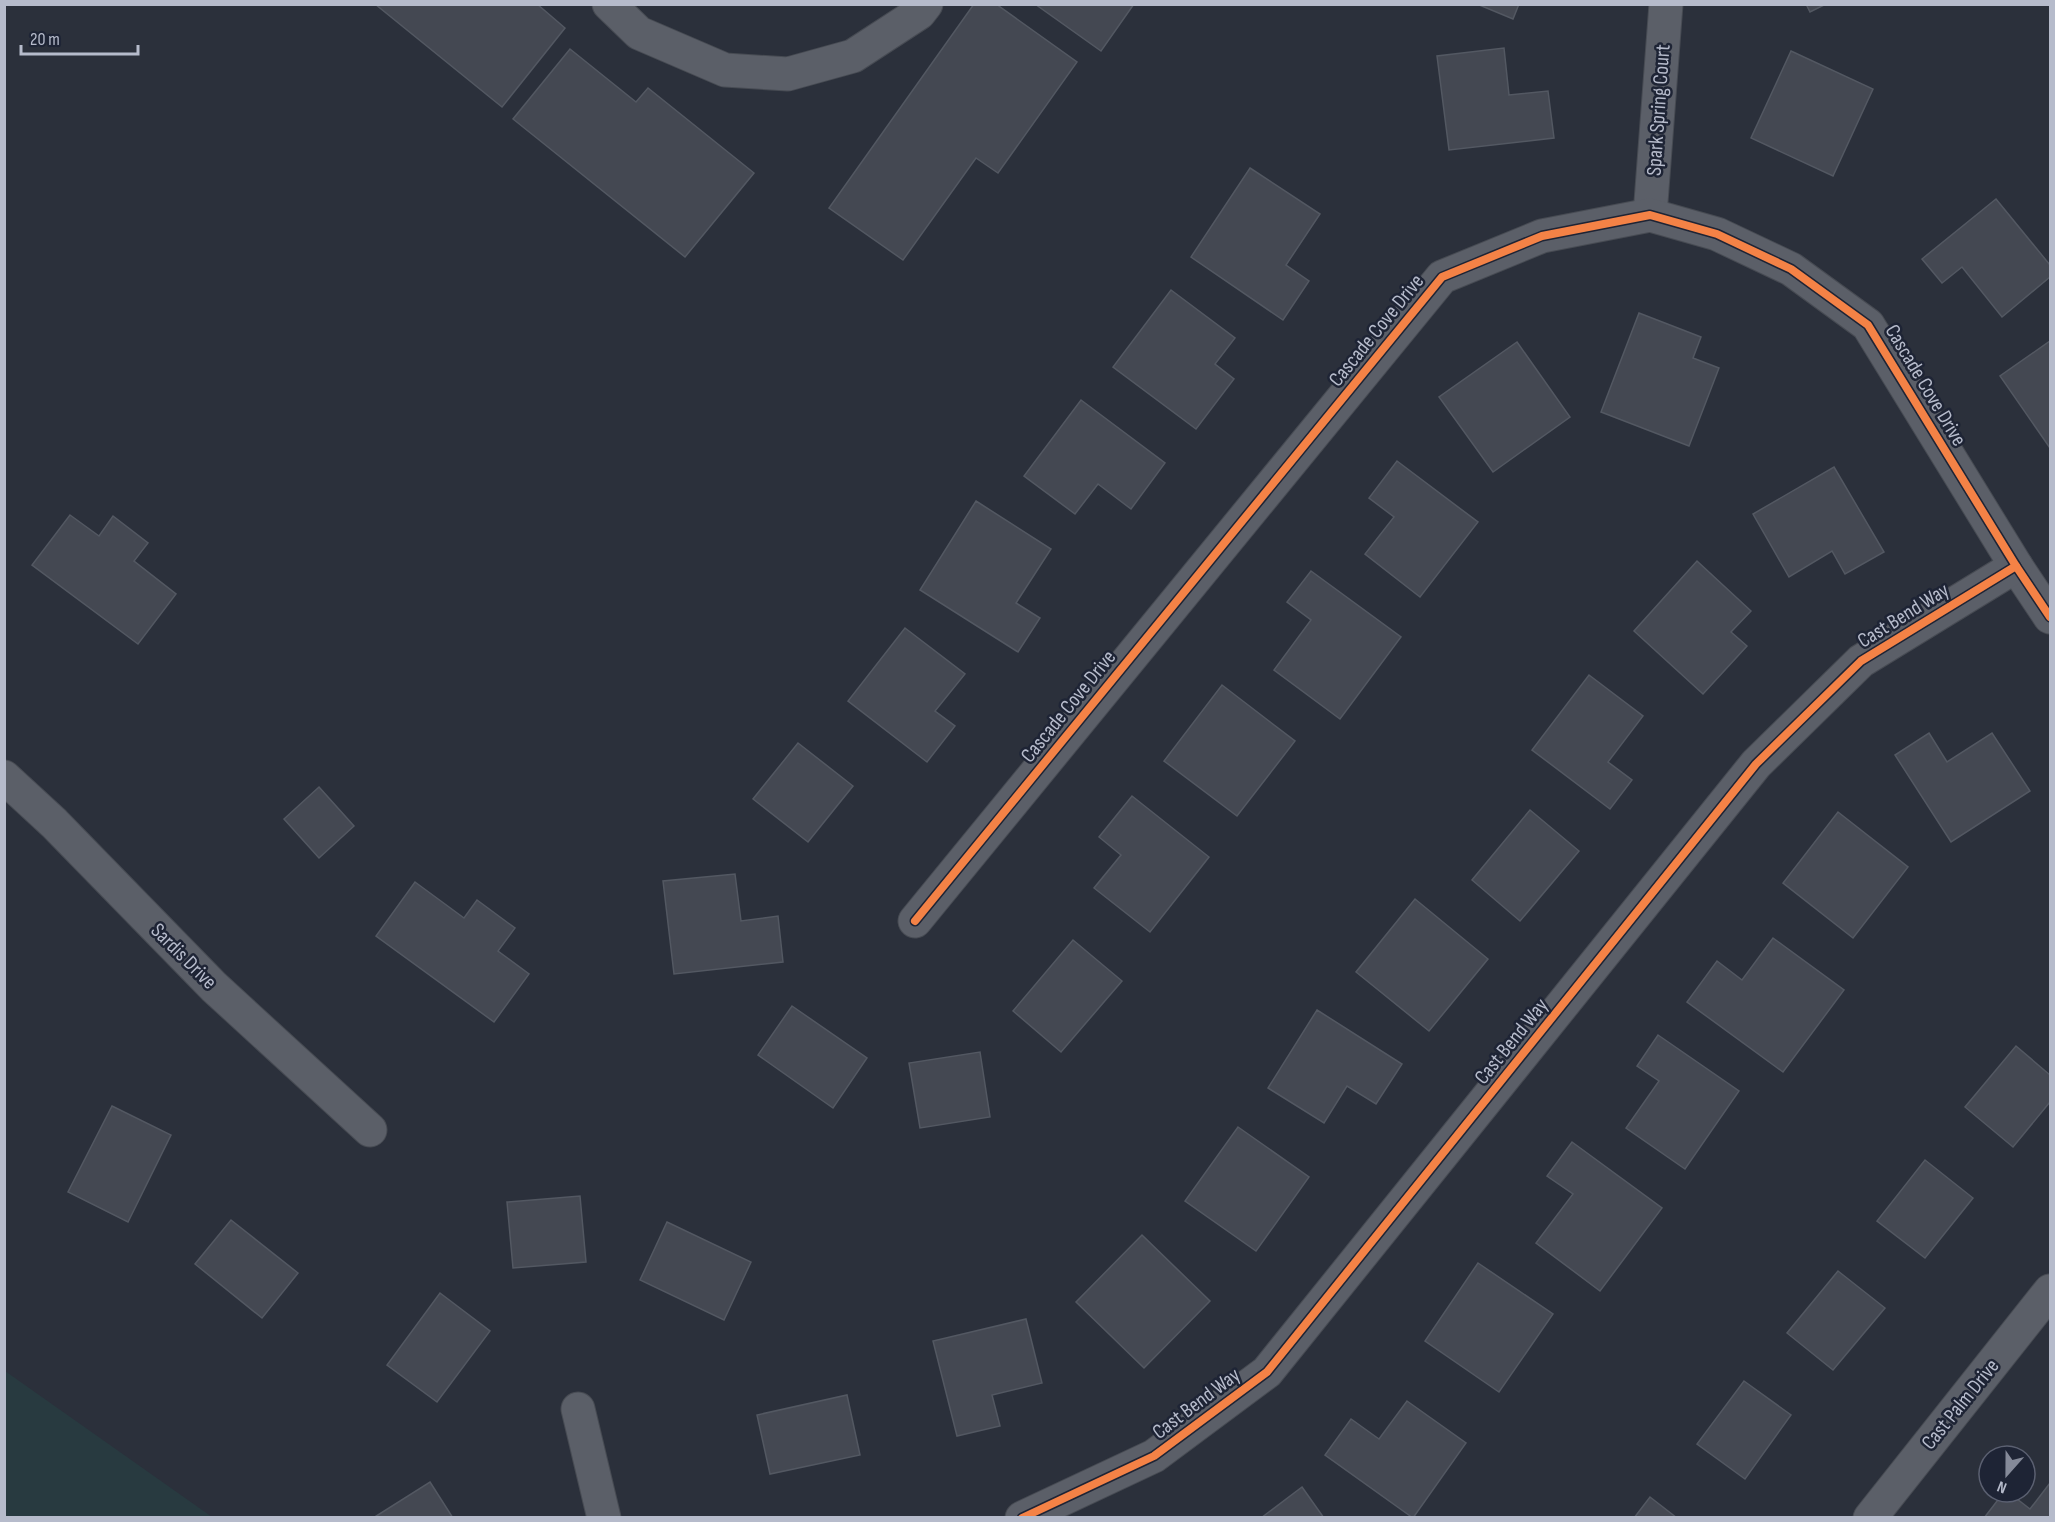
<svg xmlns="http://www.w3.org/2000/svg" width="2055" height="1522" font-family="'Sofia Sans Condensed',sans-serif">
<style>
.green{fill:#283a40}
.building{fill:#444852;stroke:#535862;stroke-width:1.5}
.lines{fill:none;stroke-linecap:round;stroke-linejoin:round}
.street-casing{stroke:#474b53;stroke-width:35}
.street{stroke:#5b5f68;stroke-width:33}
.cycleway-casing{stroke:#1e2435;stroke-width:11}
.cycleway{stroke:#f48246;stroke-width:8}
.labels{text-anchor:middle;stroke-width:5;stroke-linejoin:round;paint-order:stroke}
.street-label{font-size:21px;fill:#b6bbcb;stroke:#1e2435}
</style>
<rect width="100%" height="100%" fill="#2b303b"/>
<path class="green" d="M 4,1371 L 5,1371 L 212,1517 L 5,1517 Z"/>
<g class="building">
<path d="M 375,4 L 537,4 L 565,28 L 502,107 Z"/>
<path d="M 974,4 L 996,4 L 1077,62 L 998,173 L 976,158 L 903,260 L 829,208 Z"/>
<path d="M 1035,4 L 1134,4 L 1101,51 Z"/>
<path d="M 1477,4 L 1519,4 L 1513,19 Z"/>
<path d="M 1806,4 L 1826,4 L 1810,12 Z"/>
<path d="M 1504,48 L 1509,95 L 1548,91 L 1554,138 L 1449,150 L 1437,56 Z"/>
<path d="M 570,49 L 636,102 L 648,88 L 754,173 L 685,257 L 513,119 Z"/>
<path d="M 1791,51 L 1873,89 L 1833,176 L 1751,138 Z"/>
<path d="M 1250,168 L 1320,214 L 1286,265 L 1309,281 L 1283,320 L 1191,257 Z"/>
<path d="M 1996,199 L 2050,265 L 2050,277 L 2002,317 L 1962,267 L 1942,283 L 1922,259 Z"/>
<path d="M 1171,290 L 1235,338 L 1215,364 L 1234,379 L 1196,429 L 1113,367 Z"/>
<path d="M 1639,313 L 1701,337 L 1693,358 L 1719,368 L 1689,446 L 1601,412 Z"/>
<path d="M 2050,341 L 2050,448 L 2000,376 Z"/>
<path d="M 1517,342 L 1570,417 L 1493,472 L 1439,397 Z"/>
<path d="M 1081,400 L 1165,463 L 1131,509 L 1098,484 L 1075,514 L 1024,476 Z"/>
<path d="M 1397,461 L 1478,522 L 1420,597 L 1365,554 L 1394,517 L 1369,498 Z"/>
<path d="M 1834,467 L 1884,552 L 1845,574 L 1832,551 L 1789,577 L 1753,514 Z"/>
<path d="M 976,501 L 1051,549 L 1016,603 L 1040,618 L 1018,652 L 920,590 Z"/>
<path d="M 70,515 L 99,536 L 113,516 L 148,543 L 134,561 L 176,594 L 138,644 L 32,565 Z"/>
<path d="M 1697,561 L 1751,611 L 1731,632 L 1747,646 L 1703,694 L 1634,631 Z"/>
<path d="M 1311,571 L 1401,637 L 1340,719 L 1274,670 L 1311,620 L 1287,602 Z"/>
<path d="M 905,628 L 965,674 L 935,711 L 955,726 L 927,762 L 848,701 Z"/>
<path d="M 1589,675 L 1643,716 L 1608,762 L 1632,780 L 1610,809 L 1532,750 Z"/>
<path d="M 1222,685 L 1295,741 L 1237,816 L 1164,761 Z"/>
<path d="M 1929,733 L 1947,762 L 1992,733 L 2030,791 L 1951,842 L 1895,755 Z"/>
<path d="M 798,743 L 853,786 L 808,842 L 753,799 Z"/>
<path d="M 319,787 L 354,826 L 319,858 L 284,819 Z"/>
<path d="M 1132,796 L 1209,857 L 1150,932 L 1094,888 L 1121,855 L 1099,837 Z"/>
<path d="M 1530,810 L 1579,851 L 1520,921 L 1472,880 Z"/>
<path d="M 1838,812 L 1908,867 L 1853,938 L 1783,883 Z"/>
<path d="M 735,874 L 741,921 L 778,916 L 783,962 L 674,974 L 663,881 Z"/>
<path d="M 415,882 L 464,918 L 477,900 L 515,928 L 498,951 L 529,974 L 494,1022 L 376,936 Z"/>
<path d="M 1415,899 L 1488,959 L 1429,1031 L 1356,972 Z"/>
<path d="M 1773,938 L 1844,990 L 1783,1072 L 1687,1002 L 1717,961 L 1742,980 Z"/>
<path d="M 1073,940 L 1122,981 L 1061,1052 L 1013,1011 Z"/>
<path d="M 792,1006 L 867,1058 L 833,1108 L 758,1055 Z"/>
<path d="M 1317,1010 L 1402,1064 L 1376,1104 L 1347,1086 L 1324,1123 L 1268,1088 Z"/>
<path d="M 1658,1035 L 1739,1091 L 1685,1169 L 1626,1128 L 1659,1081 L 1637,1066 Z"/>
<path d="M 2016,1046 L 2050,1075 L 2050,1102 L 2013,1147 L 1965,1107 Z"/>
<path d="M 980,1052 L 990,1117 L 920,1128 L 909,1063 Z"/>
<path d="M 112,1106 L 171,1135 L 128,1222 L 68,1192 Z"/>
<path d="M 1238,1127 L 1309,1177 L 1256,1251 L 1185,1201 Z"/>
<path d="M 1572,1142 L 1662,1208 L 1600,1291 L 1536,1243 L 1573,1194 L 1547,1176 Z"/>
<path d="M 1925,1160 L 1973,1198 L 1925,1258 L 1877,1221 Z"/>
<path d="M 580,1196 L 586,1262 L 513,1268 L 507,1202 Z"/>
<path d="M 231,1220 L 298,1273 L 262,1318 L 195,1264 Z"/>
<path d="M 667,1222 L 751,1262 L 724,1320 L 640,1280 Z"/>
<path d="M 1142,1235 L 1210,1301 L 1144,1368 L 1076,1302 Z"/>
<path d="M 1478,1263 L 1553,1314 L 1499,1392 L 1425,1341 Z"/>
<path d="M 1838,1271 L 1885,1308 L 1833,1370 L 1787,1333 Z"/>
<path d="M 440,1293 L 490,1331 L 437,1402 L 387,1365 Z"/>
<path d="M 1026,1319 L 1042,1383 L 992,1395 L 1000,1426 L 957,1436 L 933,1341 Z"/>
<path d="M 1744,1381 L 1791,1415 L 1745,1479 L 1697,1444 Z"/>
<path d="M 847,1395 L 860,1455 L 770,1474 L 757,1415 Z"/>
<path d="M 1407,1401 L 1466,1443 L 1413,1518 L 1325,1455 L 1351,1419 L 1379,1439 Z"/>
<path d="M 430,1482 L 453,1518 L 373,1518 Z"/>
<path d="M 2050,1483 L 2050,1518 L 1984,1518 L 2004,1492 L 2008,1492 L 2030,1509 Z"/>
<path d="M 1302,1487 L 1324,1518 L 1261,1518 Z"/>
<path d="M 1650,1497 L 1677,1518 L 1634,1518 Z"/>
</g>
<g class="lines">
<g class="street-casing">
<g id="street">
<path d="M 609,4 L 639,33 L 725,70 L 788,74 L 853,56 L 919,13 L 926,4"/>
<path d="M 1650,215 L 1666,4"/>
<path d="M 4,777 L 54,823 L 214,987 L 370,1130"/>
<path d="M 915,921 L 1442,277 L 1542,236 L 1650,215 L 1717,234 L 1791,269 L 1868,325 L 2016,566 L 2050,617"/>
<path d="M 578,1409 L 604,1518"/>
<path d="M 1022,1518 L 1154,1456 L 1267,1372 L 1756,764 L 1861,661 L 2016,566"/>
<path d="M 1870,1518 L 2050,1291"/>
</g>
</g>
<use href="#street" class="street"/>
<g class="cycleway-casing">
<g id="cycleway">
<path d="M 915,921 L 1442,277 L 1542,236 L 1650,215 L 1717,234 L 1791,269 L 1868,325 L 2016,566 L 2050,617"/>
<path d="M 1022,1518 L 1154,1456 L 1267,1372 L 1756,764 L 1861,661 L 2016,566"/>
</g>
</g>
<use href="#cycleway" class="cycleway"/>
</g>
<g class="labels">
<g class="street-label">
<text transform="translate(1658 110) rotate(-86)" y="7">Spark Spring Court</text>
<text transform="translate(1376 330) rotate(-51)" y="7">Cascade Cove Drive</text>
<text transform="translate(1926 385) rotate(59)" y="7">Cascade Cove Drive</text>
<text transform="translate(1903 615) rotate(-32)" y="7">Cast Bend Way</text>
<text transform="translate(1068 706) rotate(-51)" y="7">Cascade Cove Drive</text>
<text transform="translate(184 956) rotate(45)" y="7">Sardis Drive</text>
<text transform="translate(1511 1041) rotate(-51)" y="7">Cast Bend Way</text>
<text transform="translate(1196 1403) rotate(-37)" y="7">Cast Bend Way</text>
<text transform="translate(1960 1404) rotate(-51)" y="7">Cast Palm Drive</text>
</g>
</g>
<rect width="2055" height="1522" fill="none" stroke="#b6bbcb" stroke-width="12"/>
<g transform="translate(2007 1474) rotate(201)"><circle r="28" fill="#1e2435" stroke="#5b6071" stroke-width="1.5"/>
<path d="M0-4.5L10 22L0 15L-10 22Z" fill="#858a99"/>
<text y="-9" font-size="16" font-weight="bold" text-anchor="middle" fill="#b6bbcb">N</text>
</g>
<path d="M21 45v9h117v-9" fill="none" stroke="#b6bbcb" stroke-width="3"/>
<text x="30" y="45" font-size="18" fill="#b6bbcb" stroke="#1e2435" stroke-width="4.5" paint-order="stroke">20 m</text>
</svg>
